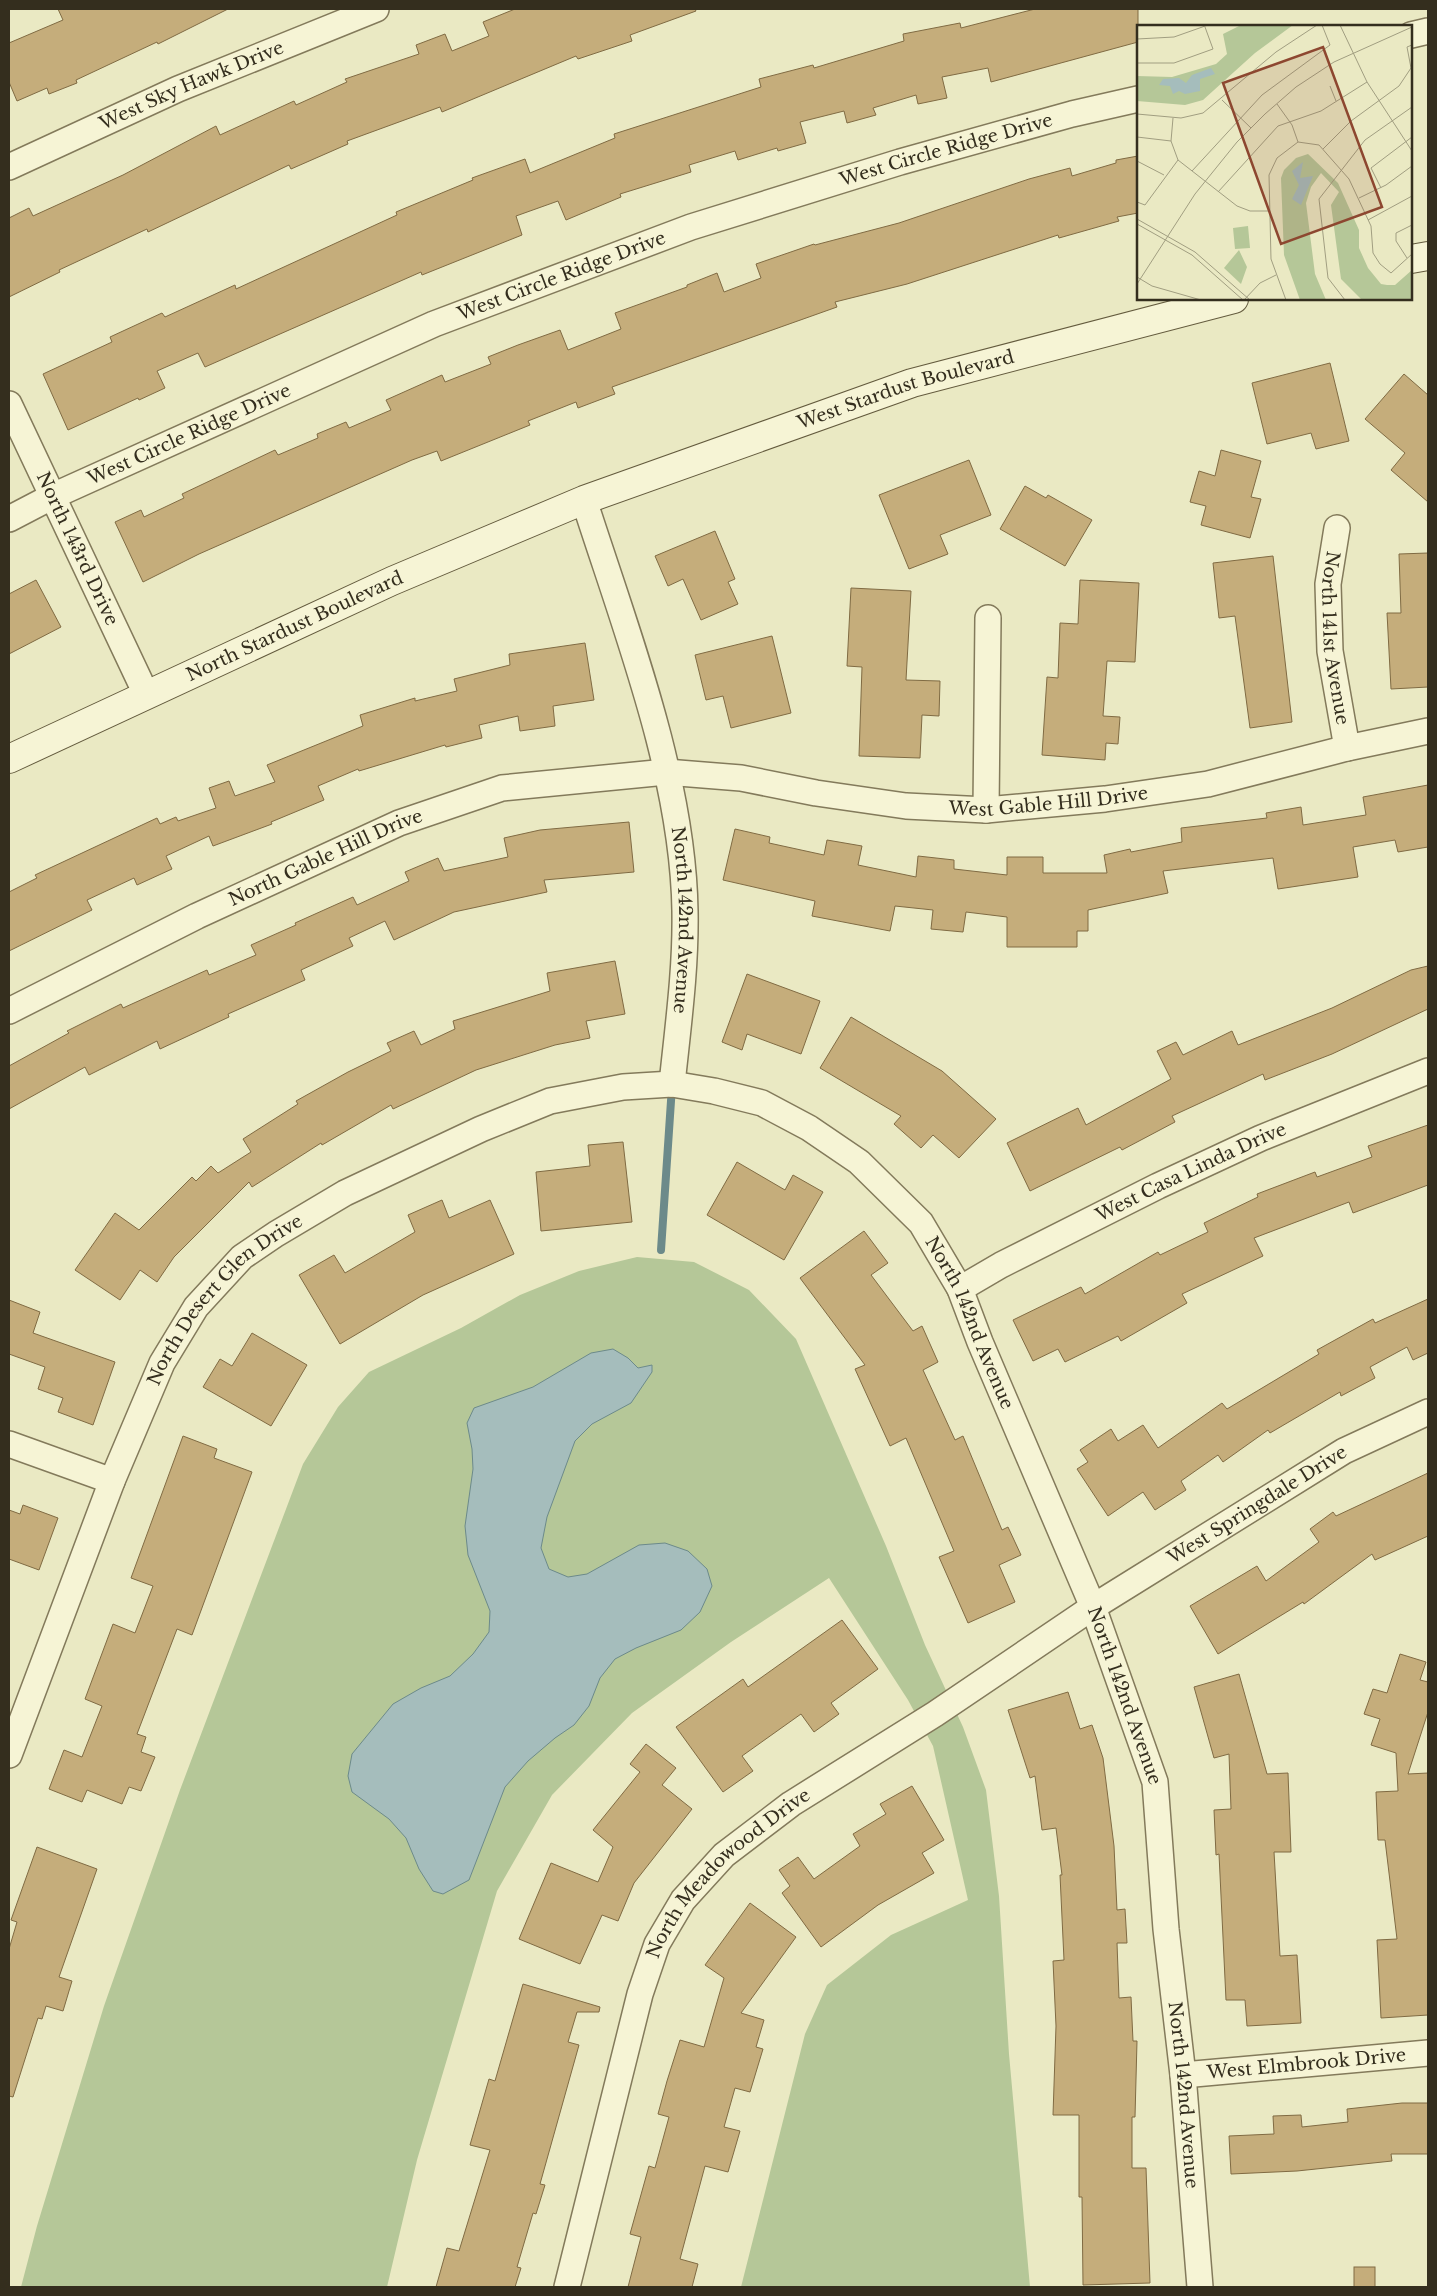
<svg xmlns="http://www.w3.org/2000/svg" width="1437" height="2296" font-family="'Libre Baskerville',serif">
<style>
.green{fill:#b5c798}
.water{fill:#a5bdbc;stroke:#6c8a8a}
.lines{fill:none;stroke-linecap:round;stroke-linejoin:round}
.stream{stroke:#6c8a8a;stroke-width:8}
.building{fill:#c5ad7b;stroke:#806b43}
.street-casing{stroke:#837a5b;stroke-width:28}
.secondary-casing{stroke:#645b3e;stroke-width:30}
.street{stroke:#f6f4d5;stroke-width:25}
.secondary{stroke:#f6f4d5;stroke-width:28}
.labels{text-anchor:middle;stroke-width:4;stroke-linejoin:round;paint-order:stroke}
.street-label{font-size:18px;fill:#342e1e;stroke:#f2f1d2}
.inset-road{fill:none;stroke:#a19e81;stroke-width:1}
.view{fill:#8d4730;fill-opacity:0.15;stroke:#8d4730;stroke-width:2.5}
.inset-edge{fill:none;stroke:#342e1e;stroke-width:2.5}
</style>
<rect width="100%" height="100%" fill="#eae9c3"/>
<path class="green" d="M 637,1257 L 694,1262 L 749,1290 L 796,1339 L 886,1546 L 925,1645 L 963,1727 L 986,1790 L 999,1896 L 1009,2054 L 1030,2287 L 741,2287 L 805,2034 L 827,1985 L 891,1935 L 968,1900 L 933,1746 L 908,1700 L 829,1578 L 731,1642 L 632,1713 L 552,1795 L 497,1891 L 417,2160 L 387,2287 L 21,2287 L 37,2226 L 104,2006 L 180,1790 L 303,1464 L 338,1407 L 369,1372 L 461,1328 L 520,1295 L 579,1271 Z"/>
<path class="water" d="M 613,1349 L 628,1358 L 638,1368 L 652,1365 L 652,1372 L 631,1403 L 592,1424 L 575,1441 L 547,1517 L 541,1548 L 549,1569 L 568,1577 L 587,1574 L 639,1545 L 665,1543 L 688,1551 L 707,1569 L 712,1586 L 700,1612 L 681,1630 L 636,1648 L 615,1659 L 600,1678 L 589,1706 L 574,1725 L 555,1738 L 528,1761 L 505,1787 L 469,1880 L 443,1894 L 433,1891 L 419,1869 L 406,1838 L 389,1819 L 352,1792 L 348,1776 L 352,1754 L 393,1704 L 421,1688 L 450,1676 L 473,1654 L 489,1632 L 490,1611 L 468,1555 L 465,1526 L 473,1469 L 472,1449 L 467,1423 L 474,1408 L 533,1387 L 591,1353 Z"/>
<g class="lines">
<path class="stream" d="M 661,1250 L 672,1086"/>
</g>
<g class="building">
<path d="M 58,9 L 228,9 L 158,44 L 157,42 L 76,80 L 77,83 L 49,94 L 47,88 L 17,101 L 9,82 L 9,43 L 63,20 Z"/>
<path d="M 515,9 L 695,9 L 696,11 L 630,35 L 632,41 L 578,59 L 576,56 L 442,112 L 440,107 L 347,141 L 348,144 L 291,169 L 289,165 L 148,232 L 147,229 L 59,270 L 60,272 L 9,297 L 9,218 L 29,208 L 33,216 L 123,175 L 216,126 L 220,135 L 294,101 L 296,105 L 347,82 L 345,79 L 419,54 L 416,45 L 445,34 L 452,51 L 489,36 L 483,22 Z"/>
<path d="M 1035,9 L 1138,9 L 1138,42 L 991,82 L 988,68 L 942,77 L 947,98 L 918,104 L 916,95 L 873,108 L 876,115 L 847,123 L 844,111 L 800,122 L 806,143 L 778,151 L 777,148 L 738,160 L 735,151 L 689,165 L 691,172 L 620,194 L 621,197 L 566,220 L 558,201 L 516,216 L 522,235 L 422,275 L 421,272 L 205,367 L 198,353 L 157,371 L 165,388 L 139,400 L 138,398 L 68,430 L 43,374 L 112,342 L 110,337 L 162,313 L 165,317 L 235,285 L 236,289 L 397,215 L 396,212 L 473,180 L 472,178 L 525,159 L 530,173 L 615,138 L 614,134 L 761,87 L 759,79 L 813,65 L 814,68 L 904,41 L 903,34 L 960,23 L 961,28 Z"/>
<path d="M 1138,156 L 1138,213 L 1117,217 L 1119,221 L 1059,238 L 1058,235 L 907,284 L 835,302 L 837,307 L 612,387 L 615,394 L 578,408 L 576,402 L 528,421 L 530,425 L 441,461 L 437,451 L 412,460 L 199,554 L 143,582 L 115,522 L 141,510 L 144,517 L 184,498 L 182,494 L 275,450 L 278,455 L 318,438 L 317,434 L 346,422 L 349,428 L 391,410 L 386,400 L 442,375 L 445,382 L 491,364 L 488,357 L 518,345 L 560,330 L 568,350 L 621,329 L 615,313 L 687,287 L 687,285 L 717,273 L 724,292 L 761,278 L 756,264 L 814,244 L 815,245 L 899,223 L 1029,179 L 1070,168 L 1072,176 L 1116,163 L 1116,160 Z"/>
<path d="M 1330,363 L 1349,441 L 1316,449 L 1311,433 L 1267,444 L 1252,383 Z"/>
<path d="M 1404,374 L 1428,395 L 1428,502 L 1391,470 L 1405,453 L 1365,419 Z"/>
<path d="M 1221,450 L 1261,461 L 1251,497 L 1261,499 L 1250,538 L 1201,525 L 1206,506 L 1190,502 L 1199,471 L 1215,476 Z"/>
<path d="M 969,460 L 991,515 L 940,535 L 948,554 L 909,569 L 879,495 Z"/>
<path d="M 1025,486 L 1046,498 L 1048,495 L 1092,520 L 1065,566 L 1000,529 Z"/>
<path d="M 715,531 L 735,579 L 728,582 L 738,604 L 701,620 L 683,579 L 668,586 L 655,556 Z"/>
<path d="M 1428,553 L 1428,687 L 1391,689 L 1387,613 L 1401,613 L 1399,554 Z"/>
<path d="M 1273,556 L 1292,722 L 1250,728 L 1235,616 L 1219,618 L 1213,563 Z"/>
<path d="M 36,580 L 61,627 L 9,654 L 9,594 Z"/>
<path d="M 1080,580 L 1139,583 L 1135,662 L 1107,661 L 1103,716 L 1120,717 L 1118,744 L 1106,743 L 1105,760 L 1042,755 L 1047,677 L 1058,678 L 1060,623 L 1078,624 Z"/>
<path d="M 851,588 L 911,591 L 906,680 L 940,681 L 939,716 L 922,715 L 920,758 L 859,756 L 862,667 L 847,666 Z"/>
<path d="M 772,636 L 791,713 L 731,728 L 723,696 L 706,700 L 695,655 Z"/>
<path d="M 585,643 L 594,700 L 553,706 L 555,726 L 520,731 L 518,716 L 479,725 L 482,738 L 446,747 L 445,745 L 359,771 L 358,769 L 318,786 L 324,800 L 271,822 L 272,824 L 213,846 L 209,836 L 166,856 L 172,869 L 137,885 L 134,878 L 87,900 L 92,910 L 9,951 L 9,892 L 37,878 L 35,875 L 157,818 L 160,824 L 176,817 L 178,821 L 216,808 L 209,788 L 229,781 L 235,796 L 275,782 L 267,765 L 363,726 L 360,715 L 415,698 L 415,701 L 457,691 L 454,679 L 510,665 L 509,654 Z"/>
<path d="M 1428,785 L 1428,847 L 1398,852 L 1395,840 L 1353,847 L 1358,877 L 1278,889 L 1273,858 L 1163,871 L 1168,893 L 1088,910 L 1088,931 L 1077,931 L 1077,947 L 1007,947 L 1007,917 L 966,912 L 963,932 L 931,929 L 933,910 L 895,906 L 890,931 L 812,916 L 815,901 L 723,880 L 735,829 L 770,837 L 769,843 L 824,855 L 827,840 L 862,846 L 858,865 L 916,877 L 918,856 L 954,860 L 954,869 L 1007,875 L 1007,857 L 1043,857 L 1043,873 L 1107,873 L 1104,855 L 1130,849 L 1131,852 L 1182,842 L 1181,828 L 1267,818 L 1266,813 L 1301,807 L 1303,825 L 1366,815 L 1363,797 Z"/>
<path d="M 629,822 L 634,872 L 544,880 L 547,892 L 454,912 L 394,940 L 385,921 L 349,938 L 353,946 L 301,970 L 305,980 L 228,1014 L 229,1017 L 160,1049 L 157,1041 L 89,1075 L 85,1067 L 9,1109 L 9,1066 L 69,1033 L 67,1031 L 121,1004 L 123,1008 L 207,970 L 209,975 L 256,955 L 251,945 L 296,925 L 295,923 L 353,897 L 357,905 L 409,881 L 405,872 L 438,858 L 444,871 L 508,857 L 504,838 L 540,830 Z"/>
<path d="M 615,961 L 625,1014 L 586,1021 L 590,1038 L 555,1045 L 476,1070 L 393,1109 L 391,1105 L 322,1145 L 321,1143 L 252,1187 L 249,1182 L 174,1257 L 157,1282 L 140,1270 L 120,1300 L 75,1270 L 115,1213 L 139,1230 L 192,1177 L 196,1181 L 211,1166 L 218,1173 L 251,1152 L 243,1139 L 298,1104 L 296,1101 L 348,1072 L 391,1051 L 387,1043 L 414,1031 L 421,1045 L 455,1029 L 453,1021 L 550,991 L 547,973 Z"/>
<path d="M 1428,966 L 1428,1009 L 1332,1054 L 1265,1080 L 1263,1074 L 1172,1116 L 1175,1122 L 1122,1150 L 1120,1147 L 1030,1191 L 1007,1143 L 1078,1108 L 1086,1125 L 1171,1079 L 1157,1051 L 1176,1042 L 1183,1055 L 1232,1031 L 1238,1045 L 1332,1008 L 1411,970 Z"/>
<path d="M 747,974 L 820,1001 L 801,1054 L 747,1034 L 742,1050 L 722,1042 Z"/>
<path d="M 851,1017 L 942,1071 L 996,1119 L 959,1158 L 933,1135 L 921,1148 L 894,1124 L 901,1116 L 820,1068 Z"/>
<path d="M 1428,1125 L 1428,1185 L 1353,1213 L 1349,1202 L 1254,1238 L 1263,1256 L 1182,1294 L 1187,1303 L 1121,1341 L 1118,1336 L 1065,1362 L 1058,1349 L 1033,1361 L 1013,1320 L 1081,1287 L 1085,1294 L 1158,1252 L 1160,1255 L 1208,1232 L 1204,1223 L 1258,1197 L 1257,1194 L 1315,1172 L 1317,1177 L 1372,1157 L 1368,1146 Z"/>
<path d="M 623,1142 L 632,1222 L 541,1231 L 536,1172 L 590,1166 L 588,1145 Z"/>
<path d="M 737,1162 L 785,1190 L 793,1175 L 823,1192 L 784,1260 L 707,1215 Z"/>
<path d="M 442,1200 L 449,1218 L 490,1200 L 514,1254 L 423,1295 L 340,1344 L 299,1275 L 334,1255 L 345,1273 L 415,1232 L 408,1215 Z"/>
<path d="M 864,1231 L 888,1263 L 871,1275 L 913,1331 L 922,1326 L 938,1362 L 923,1370 L 955,1440 L 963,1436 L 1002,1530 L 1008,1527 L 1021,1555 L 999,1565 L 1015,1602 L 968,1623 L 939,1557 L 954,1551 L 906,1438 L 890,1446 L 855,1369 L 865,1365 L 800,1278 Z"/>
<path d="M 1428,1299 L 1428,1353 L 1413,1360 L 1407,1347 L 1370,1367 L 1375,1378 L 1341,1396 L 1340,1392 L 1270,1433 L 1268,1430 L 1223,1462 L 1218,1455 L 1181,1481 L 1186,1490 L 1155,1510 L 1143,1492 L 1108,1516 L 1077,1469 L 1088,1462 L 1080,1450 L 1111,1429 L 1118,1441 L 1143,1425 L 1158,1448 L 1222,1403 L 1227,1409 L 1319,1354 L 1317,1350 L 1373,1319 L 1375,1323 Z"/>
<path d="M 9,1300 L 40,1312 L 33,1333 L 115,1362 L 93,1425 L 58,1412 L 63,1398 L 38,1389 L 45,1367 L 9,1354 Z"/>
<path d="M 252,1333 L 307,1365 L 271,1426 L 203,1387 L 220,1359 L 232,1366 Z"/>
<path d="M 183,1436 L 217,1449 L 214,1458 L 252,1472 L 192,1635 L 177,1629 L 137,1734 L 146,1737 L 141,1752 L 155,1757 L 141,1791 L 129,1787 L 122,1804 L 87,1790 L 82,1802 L 49,1789 L 64,1750 L 82,1757 L 102,1706 L 85,1699 L 113,1624 L 135,1633 L 153,1586 L 131,1578 Z"/>
<path d="M 1428,1473 L 1428,1536 L 1375,1560 L 1372,1554 L 1304,1604 L 1303,1602 L 1218,1654 L 1190,1606 L 1257,1566 L 1266,1581 L 1319,1542 L 1310,1529 L 1333,1512 L 1336,1516 Z"/>
<path d="M 23,1505 L 58,1518 L 39,1570 L 9,1559 L 9,1510 L 20,1514 Z"/>
<path d="M 842,1620 L 878,1669 L 831,1703 L 839,1714 L 814,1732 L 801,1714 L 742,1756 L 753,1771 L 723,1792 L 676,1727 L 743,1679 L 748,1687 Z"/>
<path d="M 1400,1654 L 1426,1662 L 1420,1680 L 1428,1682 L 1428,1712 L 1408,1774 L 1428,1773 L 1428,2015 L 1381,2018 L 1377,1940 L 1397,1939 L 1385,1840 L 1378,1840 L 1376,1792 L 1398,1791 L 1396,1753 L 1371,1745 L 1380,1719 L 1364,1714 L 1373,1689 L 1387,1693 Z"/>
<path d="M 1239,1674 L 1267,1774 L 1288,1773 L 1291,1852 L 1274,1852 L 1280,1956 L 1297,1955 L 1301,2023 L 1247,2026 L 1245,2000 L 1226,2000 L 1219,1854 L 1216,1855 L 1214,1810 L 1231,1809 L 1229,1754 L 1214,1758 L 1194,1687 Z"/>
<path d="M 1068,1692 L 1080,1729 L 1092,1725 L 1103,1758 L 1114,1846 L 1117,1910 L 1125,1909 L 1127,1943 L 1117,1943 L 1119,1998 L 1131,1997 L 1133,2041 L 1137,2041 L 1135,2117 L 1132,2117 L 1132,2168 L 1146,2168 L 1150,2283 L 1083,2285 L 1082,2197 L 1079,2197 L 1079,2115 L 1053,2115 L 1056,2026 L 1053,1961 L 1064,1960 L 1060,1875 L 1062,1875 L 1056,1828 L 1042,1830 L 1035,1776 L 1030,1778 L 1008,1710 Z"/>
<path d="M 646,1744 L 676,1768 L 662,1785 L 692,1809 L 634,1883 L 618,1921 L 602,1915 L 580,1964 L 519,1939 L 551,1863 L 598,1882 L 613,1847 L 593,1830 L 640,1772 L 630,1764 Z"/>
<path d="M 912,1786 L 944,1840 L 922,1853 L 934,1873 L 878,1905 L 821,1947 L 782,1893 L 790,1886 L 779,1870 L 798,1857 L 814,1879 L 860,1846 L 853,1834 L 886,1814 L 880,1804 Z"/>
<path d="M 37,1847 L 97,1869 L 59,1977 L 72,1981 L 63,2011 L 46,2006 L 42,2019 L 38,2018 L 13,2097 L 9,2096 L 9,1949 L 17,1922 L 11,1920 Z"/>
<path d="M 750,1903 L 796,1937 L 741,2013 L 764,2020 L 756,2047 L 763,2049 L 750,2092 L 735,2088 L 724,2127 L 740,2131 L 728,2172 L 705,2166 L 680,2259 L 698,2264 L 692,2287 L 628,2287 L 641,2237 L 630,2234 L 649,2166 L 655,2168 L 669,2117 L 658,2114 L 667,2081 L 680,2040 L 704,2047 L 724,1978 L 705,1965 Z"/>
<path d="M 523,1984 L 600,2007 L 599,2012 L 577,2012 L 568,2042 L 579,2045 L 540,2184 L 545,2185 L 536,2214 L 533,2213 L 517,2267 L 521,2268 L 515,2287 L 436,2287 L 447,2248 L 459,2251 L 490,2150 L 470,2145 L 489,2079 L 495,2081 Z"/>
<path d="M 1402,2103 L 1428,2103 L 1428,2154 L 1391,2154 L 1392,2161 L 1297,2171 L 1231,2174 L 1229,2136 L 1274,2134 L 1273,2116 L 1301,2115 L 1302,2127 L 1348,2122 L 1347,2109 Z"/>
<rect x="1354" y="2267" width="21" height="20"/>
</g>
<g class="lines">
<g class="street-casing">
<g id="street">
<path d="M 1411,35 L 1428,31"/>
<path id="s1" d="M 9,167 L 178,89 L 376,9"/>
<path id="s2" d="M 9,404 L 146,694"/>
<path id="s3" d="M 584,500 C 625,628 683,775 685,911 C 686,969 678,1026 672,1084"/>
<path id="s4" d="M 9,519 L 53,496 L 434,324 L 691,227 L 900,162 L 1072,114 L 1138,99"/>
<path id="s5" d="M 1337,528 L 1328,584 L 1330,651 L 1347,748"/>
<path d="M 986,810 L 988,618"/>
<path id="s6" d="M 9,1011 L 197,916 L 399,823 L 502,788 L 666,772 L 741,778 L 816,793 L 906,806 L 986,810 L 1105,799 L 1208,784 L 1347,748 L 1428,731"/>
<path id="s7" d="M 960,1289 L 1001,1265 L 1158,1186 L 1261,1138 L 1428,1071"/>
<path d="M 9,1444 L 112,1481"/>
<path id="s8" d="M 9,1755 L 112,1481 L 162,1363 L 196,1307 L 242,1257 L 276,1234 L 345,1193 L 481,1129 L 550,1101 L 623,1087 L 672,1084 L 714,1091 L 762,1103 L 809,1128 L 859,1162 L 921,1223 L 960,1289 L 980,1342 L 1093,1607 L 1155,1782 L 1166,1929 L 1183,2075 L 1200,2287"/>
<path id="s9" d="M 1183,2075 L 1428,2053"/>
<path id="s10" d="M 567,2287 L 640,1994 L 657,1944 L 683,1900 L 724,1855 L 791,1804 L 935,1714 L 1093,1607 L 1344,1451 L 1428,1412"/>
</g>
</g>
<g class="secondary-casing">
<g id="secondary">
<path d="M 1411,259 L 1428,256"/>
<path id="s11" d="M 9,759 L 392,581 L 584,500 L 912,383 L 1234,299"/>
</g>
</g>
<use href="#street" class="street"/>
<use href="#secondary" class="secondary"/>
</g>
<g class="labels">
<g class="street-label">
<text dy="6" stroke="none"><textPath href="#s1" startOffset="200">West Sky Hawk Drive</textPath></text>
<text dy="6" stroke="none"><textPath href="#s4" startOffset="1009">West Circle Ridge Drive</textPath></text>
<text dy="6" stroke="none"><textPath href="#s4" startOffset="604">West Circle Ridge Drive</textPath></text>
<text dy="6" stroke="none"><textPath href="#s11" startOffset="971">West Stardust Boulevard</textPath></text>
<text dy="6" stroke="none"><textPath href="#s4" startOffset="199">West Circle Ridge Drive</textPath></text>
<text dy="6" stroke="none"><textPath href="#s2" startOffset="160">North 143rd Drive</textPath></text>
<text dy="6" stroke="none"><textPath href="#s11" startOffset="315">North Stardust Boulevard</textPath></text>
<text dy="6" stroke="none"><textPath href="#s5" startOffset="111">North 141st Avenue</textPath></text>
<text dy="6" stroke="none"><textPath href="#s6" startOffset="1092">West Gable Hill Drive</textPath></text>
<text dy="6" stroke="none"><textPath href="#s6" startOffset="352">North Gable Hill Drive</textPath></text>
<text dy="6" stroke="none"><textPath href="#s3" startOffset="434">North 142nd Avenue</textPath></text>
<text dy="6" stroke="none"><textPath href="#s7" startOffset="259">West Casa Linda Drive</textPath></text>
<text dy="6" stroke="none"><textPath href="#s8" startOffset="511">North Desert Glen Drive</textPath></text>
<text dy="6" stroke="none"><textPath href="#s8" startOffset="1428">North 142nd Avenue</textPath></text>
<text dy="6" stroke="none"><textPath href="#s10" startOffset="1105">West Springdale Drive</textPath></text>
<text dy="6" stroke="none"><textPath href="#s8" startOffset="1832">North 142nd Avenue</textPath></text>
<text dy="6" stroke="none"><textPath href="#s10" startOffset="456">North Meadowood Drive</textPath></text>
<text dy="6" stroke="none"><textPath href="#s9" startOffset="124">West Elmbrook Drive</textPath></text>
<text dy="6" stroke="none"><textPath href="#s8" startOffset="2238">North 142nd Avenue</textPath></text>
</g>
</g>
<g transform="translate(1137 25)">
<rect width="275" height="275" fill="#eae9c3"/>
<path d="M 104,0 L 156,0 L 118,28 L 66,75 L 48,80 L 0,76 L 0,51 L 35,52 L 79,39 L 90,29 L 86,9 ZM 171,129 L 201,158 L 222,205 L 222,223 L 231,243 L 244,259 L 250,260 L 258,260 L 275,245 L 275,275 L 225,275 L 204,254 L 194,180 L 202,167 L 184,148 L 174,162 L 169,178 L 178,249 L 189,275 L 163,275 L 147,230 L 144,153 L 147,145 L 159,133 ZM 111,201 L 113,223 L 98,224 L 96,203 ZM 102,225 L 110,242 L 104,259 L 87,243 Z" fill="#b5c798"/>
<path d="M 74,43 L 78,49 L 63,54 L 63,66 L 48,69 L 42,66 L 36,69 L 33,61 L 22,60 L 26,54 L 42,53 L 49,58 L 55,50 ZM 166,137 L 163,153 L 176,151 L 164,180 L 155,174 L 162,160 L 155,146 Z" fill="#a5bdbc"/>
<path class="inset-road" d="M 203,0 L 230,57 L 275,126M 0,14 L 37,12 L 71,0M 0,38 L 37,38 L 76,24 L 68,2M 193,61 L 199,76M 85,75 L 114,103M 140,79 L 155,100 L 161,117M 0,89 L 44,93 L 66,88 L 139,27 L 180,0M 36,93 L 34,116 L 41,135 L 100,181 L 113,186 L 131,186M 0,112 L 34,116M 186,124 L 214,96 L 262,61 L 274,43 L 270,22 L 275,20M 0,136 L 27,150M 55,146 L 125,70 L 193,20 L 185,0M 244,163 L 234,143 L 275,112M 81,167 L 141,101 L 184,86 L 230,57M 222,173 L 249,160 L 275,141M 0,177 L 8,180 L 41,135M 0,194 L 58,227 L 113,275M 231,195 L 275,171M 0,199 L 55,230 L 106,275M 270,233 L 259,216 L 259,208 L 275,200M 0,252 L 15,261 L 64,275M 0,259 L 58,169 L 100,117 L 128,89 L 159,62 L 197,37 L 275,2M 107,275 L 123,258 L 139,250M 149,275 L 134,234 L 132,150 L 140,133 L 161,117 L 182,120 L 212,154 L 234,201 L 236,228 L 243,239 L 254,248 L 275,229M 208,275 L 191,253 L 182,174 L 228,115 L 275,82"/>
<path class="view" d="M 186,22 L 245,182 L 144,219 L 86,58 Z"/>
<rect width="275" height="275" class="inset-edge"/>
</g>
<rect width="1437" height="2296" fill="none" stroke="#342e1e" stroke-width="20"/>
</svg>
